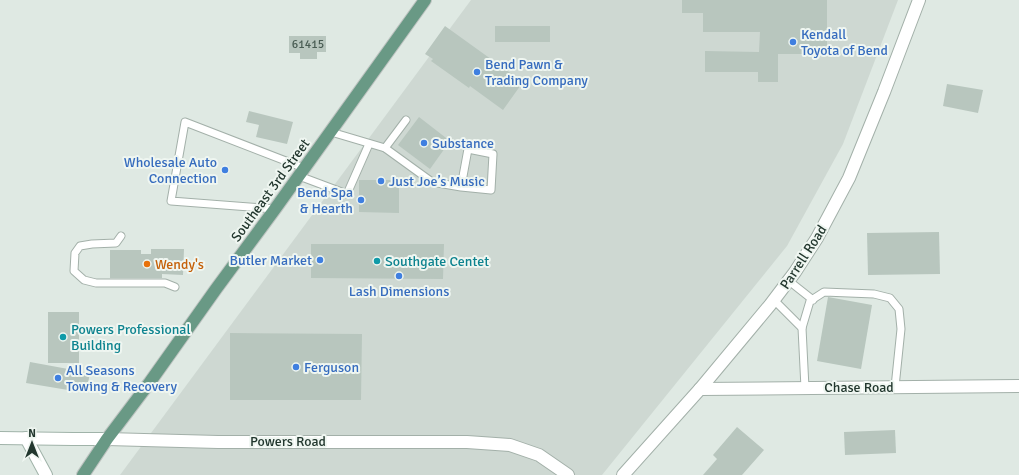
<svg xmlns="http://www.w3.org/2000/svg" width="1019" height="475" font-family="Signika,sans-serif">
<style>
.built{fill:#ced8d2}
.building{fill:#b8c6be}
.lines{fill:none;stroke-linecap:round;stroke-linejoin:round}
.service-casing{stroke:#a3b0a9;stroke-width:9}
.minor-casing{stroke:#a3b0a9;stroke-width:14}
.tertiary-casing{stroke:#a3b0a9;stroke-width:14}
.secondary-casing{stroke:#a0b3a9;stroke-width:14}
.primary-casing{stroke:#bdc3c0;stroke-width:14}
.service{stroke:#fff;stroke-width:7}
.minor{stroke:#fff;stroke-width:12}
.tertiary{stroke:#fff;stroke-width:12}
.secondary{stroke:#fff;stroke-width:12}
.primary{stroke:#699985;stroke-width:12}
.shop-dot{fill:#3f7fe0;stroke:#eff6f1;stroke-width:1.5}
.culture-dot{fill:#0f9aa8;stroke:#eff6f1;stroke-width:1.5}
.food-dot{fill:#e8710a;stroke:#eff6f1;stroke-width:1.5}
.labels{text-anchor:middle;stroke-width:4;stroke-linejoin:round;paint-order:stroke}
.number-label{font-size:12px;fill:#485b52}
.shop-label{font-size:14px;fill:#366cbe;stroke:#eff6f1;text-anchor:start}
.street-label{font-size:14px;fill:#22372e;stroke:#eff6f1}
.culture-label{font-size:14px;fill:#0d838f;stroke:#eff6f1;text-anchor:start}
.food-label{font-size:14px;fill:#c56008;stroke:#eff6f1;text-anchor:start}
</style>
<rect width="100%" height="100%" fill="#dfe9e3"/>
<path class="built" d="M 471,0 L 898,0 L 843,144 L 787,246 L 602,475 L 120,475 Z"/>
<g class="building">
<path d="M 682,0 L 827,0 L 827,54 L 778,54 L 778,82 L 758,82 L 758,72 L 705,72 L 705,51 L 759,52 L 760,32 L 703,32 L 703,13 L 682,13 Z"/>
<path d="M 445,26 L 523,82 L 503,110 L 470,86 L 469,88 L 431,61 L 433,59 L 425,54 Z"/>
<rect x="495" y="26" width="55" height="16"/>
<path d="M 289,36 L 326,36 L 326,52 L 317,52 L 317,59 L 300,59 L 300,53 L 289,53 Z"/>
<path d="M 947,84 L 983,90 L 978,113 L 943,106 Z"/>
<path d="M 249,111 L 293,122 L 287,144 L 256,137 L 259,125 L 246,122 Z"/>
<path d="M 419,117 L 450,141 L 430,169 L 398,145 Z"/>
<path d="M 359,180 L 399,180 L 399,213 L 359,212 Z"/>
<path d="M 939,232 L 940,274 L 868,275 L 867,233 Z"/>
<path d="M 311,244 L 444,244 L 443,279 L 311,278 Z"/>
<path d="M 151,249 L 184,249 L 183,275 L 162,274 L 162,278 L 110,278 L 110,250 L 141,250 L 141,254 L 151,254 Z"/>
<path d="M 828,297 L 872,305 L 861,369 L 817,361 Z"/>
<rect x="48" y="312" width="31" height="51"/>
<path d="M 230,333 L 362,334 L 361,400 L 230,400 Z"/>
<path d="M 30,362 L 90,373 L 86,393 L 26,383 Z"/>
<path d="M 737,427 L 764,450 L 742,475 L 703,475 L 717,459 L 713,455 Z"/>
<path d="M 895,430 L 896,453 L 845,455 L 844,432 Z"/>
</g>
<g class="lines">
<g class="service-casing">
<g id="service">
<path d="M 331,132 L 385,148 L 406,120"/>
<path d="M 385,148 L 432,182 L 461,187 L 491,190 L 493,154 L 468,149 L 461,187"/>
<path d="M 299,176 L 347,194 L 369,144"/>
<path d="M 275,209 L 171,201 L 185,122 L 304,168"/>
<path d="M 121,236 L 116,243 L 92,244 L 80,246 L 75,253 L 74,271 L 84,280 L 96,283 L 165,283 L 175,287"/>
<path d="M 789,281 L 813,300"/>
<path d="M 774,300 L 802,328 L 805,388"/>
<path d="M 802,328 L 810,301 L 824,292 L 874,294 L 890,298 L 899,309 L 901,329 L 895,387"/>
</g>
</g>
<g class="minor-casing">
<path id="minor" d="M 700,389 L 1019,386"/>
</g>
<g class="tertiary-casing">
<g id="tertiary">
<path d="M 107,439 L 218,442 L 467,442 L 510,445 L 539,455 L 568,475"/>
<path d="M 623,475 L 700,389 L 770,305 L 795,272 L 817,238 L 849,178 L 884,92 L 919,0"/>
</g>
</g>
<g class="secondary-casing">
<g id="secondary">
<path d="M 0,438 L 73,439 L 107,439"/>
<path d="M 26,438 L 46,475"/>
</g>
</g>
<g class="primary-casing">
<path id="primary" d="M 83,475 L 107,439 L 150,382 L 216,289 L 275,209 L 425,0"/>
</g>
<use href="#service" class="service"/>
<use href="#minor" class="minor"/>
<use href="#tertiary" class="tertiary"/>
<use href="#secondary" class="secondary"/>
<use href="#primary" class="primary"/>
</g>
<g class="shop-dot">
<circle cx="793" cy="42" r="4"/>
<circle cx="477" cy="72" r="4"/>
<circle cx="424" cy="143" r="4"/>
<circle cx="225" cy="170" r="4"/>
<circle cx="381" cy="181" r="4"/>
<circle cx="361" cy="200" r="4"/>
<circle cx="320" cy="260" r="4"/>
<circle cx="399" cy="276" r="4"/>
<circle cx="296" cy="367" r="4"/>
<circle cx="58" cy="378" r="4"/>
</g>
<g class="culture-dot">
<circle cx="377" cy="261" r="4"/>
<circle cx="63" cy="337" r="4"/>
</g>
<circle class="food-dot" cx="147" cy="264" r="4"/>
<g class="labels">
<g class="number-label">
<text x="308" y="48">61415</text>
</g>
<g class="shop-label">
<text x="801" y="39">Kendall<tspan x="801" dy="16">Toyota of Bend</tspan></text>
<text x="485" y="69">Bend Pawn &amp;<tspan x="485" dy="16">Trading Company</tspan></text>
<text x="432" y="148">Substance</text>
<text x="217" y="167" text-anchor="end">Wholesale Auto<tspan x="217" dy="16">Connection</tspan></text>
<text x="389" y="186">Just Joe’s Music</text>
<text x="353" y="197" text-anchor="end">Bend Spa<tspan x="353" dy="16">&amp; Hearth</tspan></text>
<text x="312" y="265" text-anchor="end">Butler Market</text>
<text x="399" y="296" text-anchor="middle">Lash Dimensions</text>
<text x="304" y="372">Ferguson</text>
<text x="66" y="375">All Seasons<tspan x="66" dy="16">Towing &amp; Recovery</tspan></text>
</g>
<g class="street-label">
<text transform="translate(270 190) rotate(-54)" y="5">Southeast 3rd Street</text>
<text transform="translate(803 257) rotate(-57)" y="5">Parrell Road</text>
<text x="859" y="392">Chase Road</text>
<text x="288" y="446">Powers Road</text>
</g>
<g class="culture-label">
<text x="385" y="266">Southgate Centet</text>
<text x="71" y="334">Powers Professional<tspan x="71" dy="16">Building</tspan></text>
</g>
<g class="food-label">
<text x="155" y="269">Wendy's</text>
</g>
</g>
<g transform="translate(32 443)" stroke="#eff6f1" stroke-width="3" paint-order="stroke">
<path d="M0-3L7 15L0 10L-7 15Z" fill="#22372e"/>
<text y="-6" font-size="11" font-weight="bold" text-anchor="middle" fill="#22372e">N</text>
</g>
</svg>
